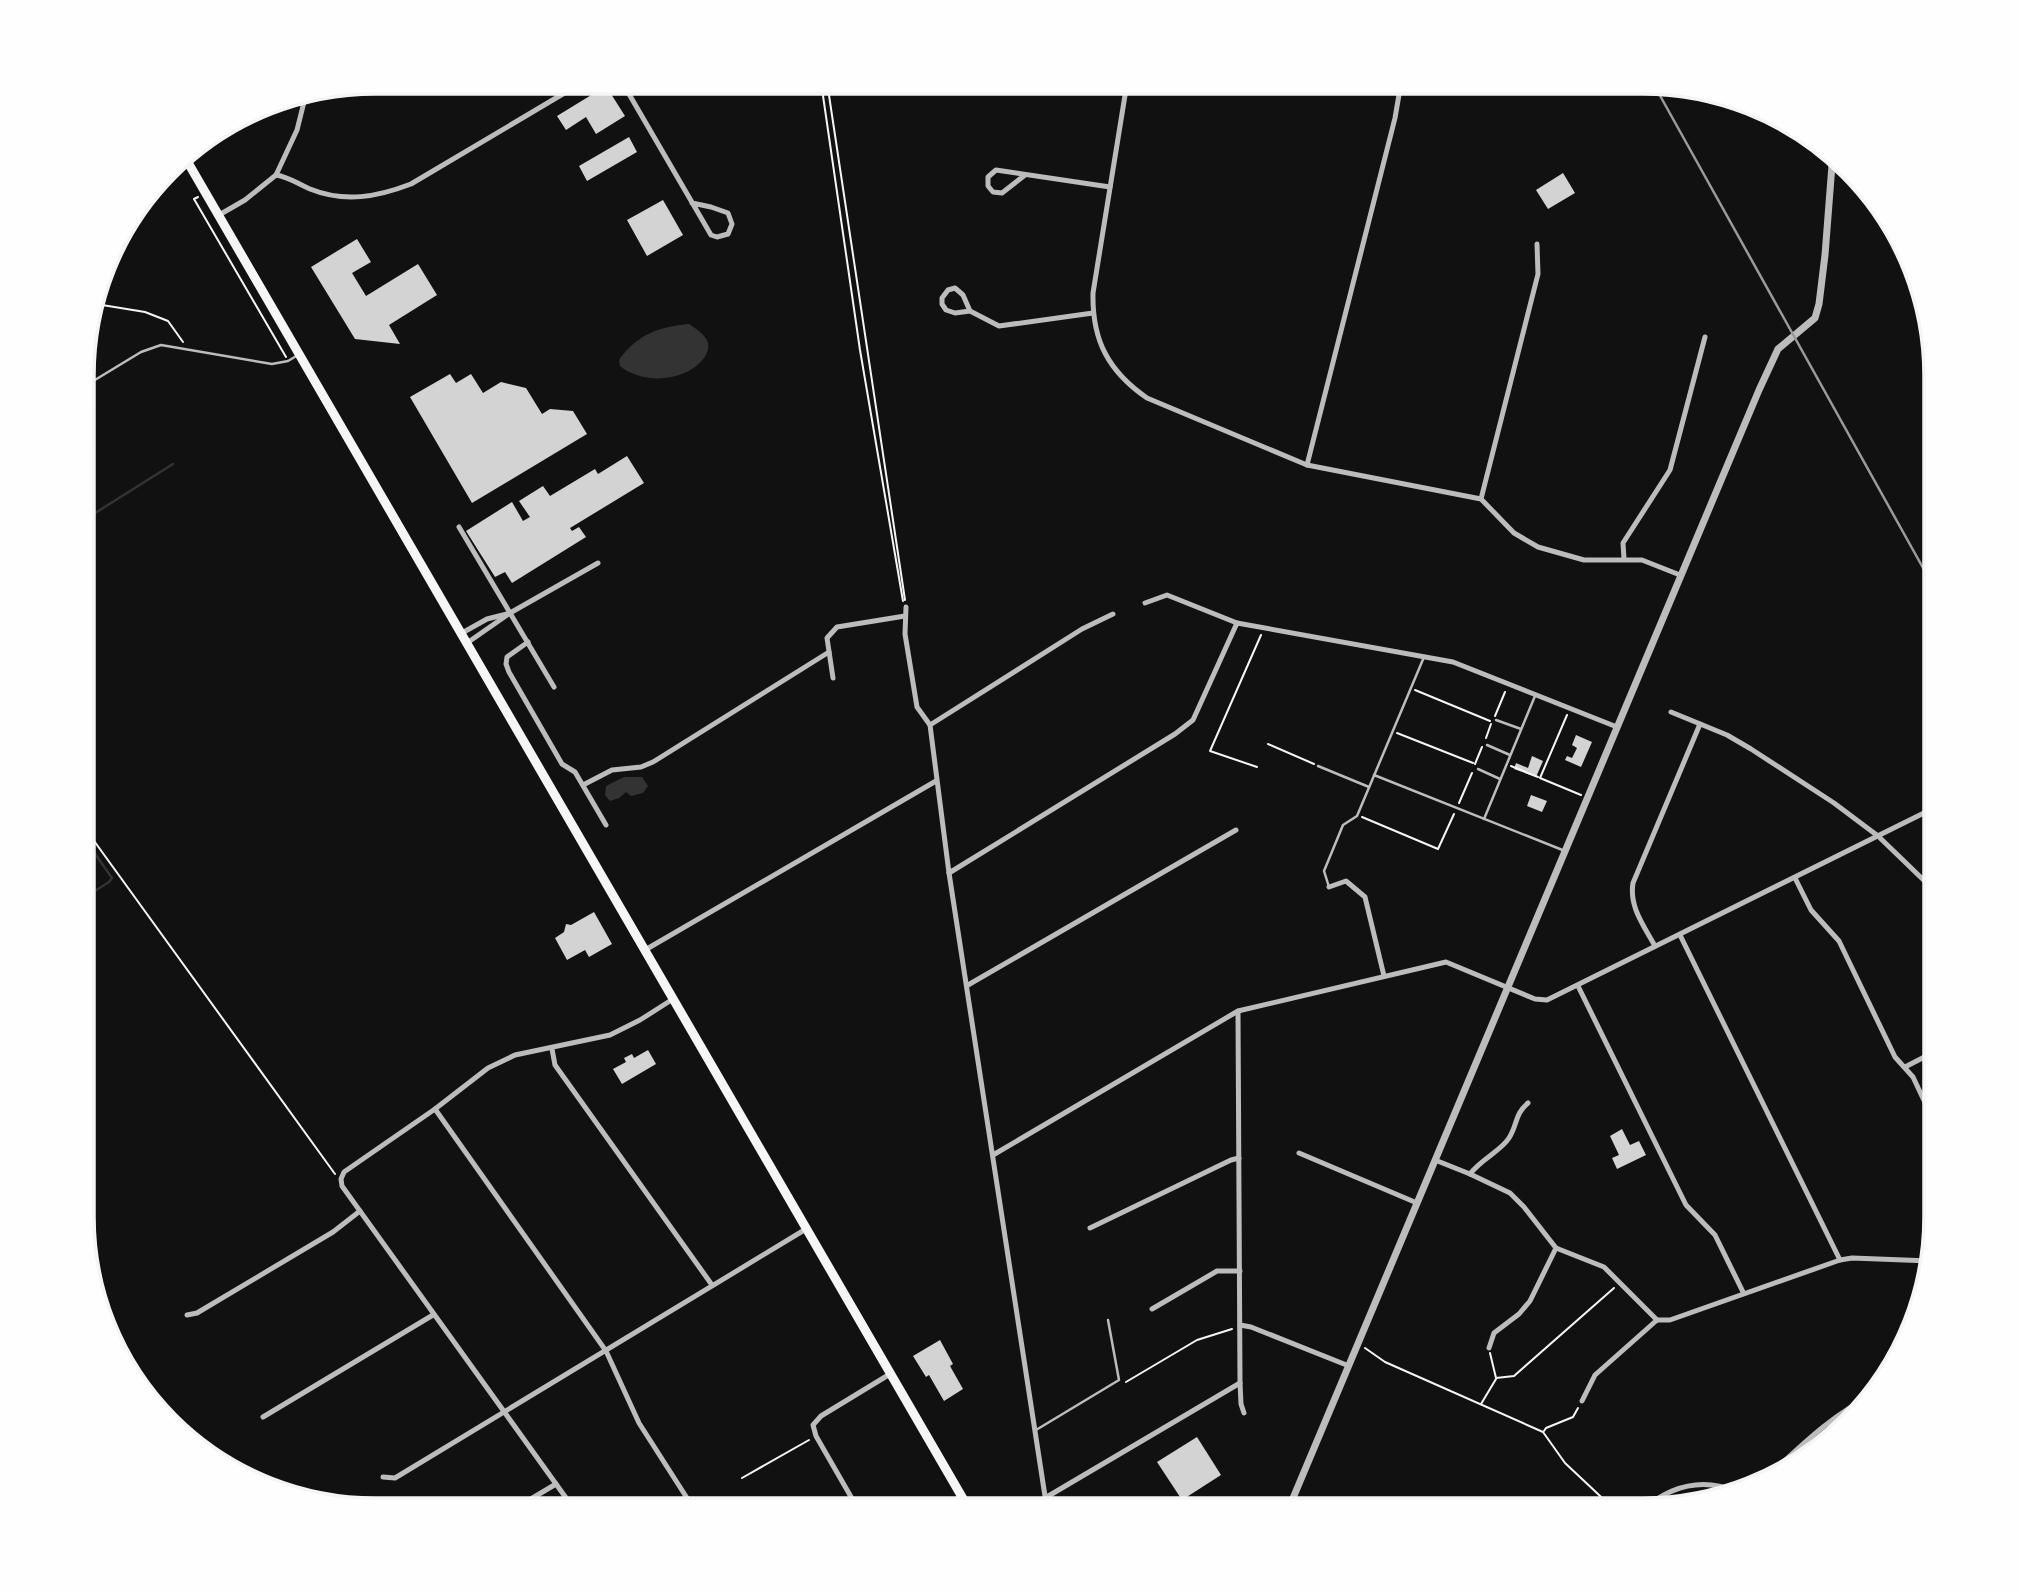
<svg xmlns="http://www.w3.org/2000/svg" width="2019" height="1592" font-family="Rubik,sans-serif">
<style>
.water{fill:#333}
.lines{fill:none;stroke-linecap:round;stroke-linejoin:round}
.stream{stroke:#333;stroke-width:2.5}
.building{fill:#d3d3d3}
.path{stroke:#f5f5f5;stroke-width:2}
.service{stroke:#bcbcbc;stroke-width:2.5}
.minor{stroke:#bcbcbc;stroke-width:5}
.tertiary{stroke:#bcbcbc;stroke-width:7}
.primary{stroke:#f5f5f5;stroke-width:9}
.rail{stroke:#9a9a9a;stroke-width:2.5}
.rim{fill:none;stroke:#f5f5f5;stroke-width:3.5}
</style>
<rect width="100%" height="100%" fill="#111"/>
<g class="water">
<path d="M 689,324 C 696,329 705,334 708,343 C 709,349 707,354 704,358 C 686,382 643,385 620,366 L 619,360 C 638,334 658,327 689,324 Z"/>
<path d="M 624,777 L 642,777 L 648,786 L 643,793 L 631,796 L 626,792 L 619,798 L 610,801 L 605,795 L 606,786 Z"/>
</g>
<g class="lines">
<g class="stream">
<path d="M 84,520 L 173,464"/>
<path d="M 84,898 L 109,882 L 112,878 L 84,838"/>
</g>
</g>
<g class="building">
<path d="M 606,86 L 625,116 L 596,134 L 586,117 L 566,130 L 557,116 Z"/>
<path d="M 629,137 L 637,152 L 587,181 L 579,166 Z"/>
<path d="M 1563,173 L 1575,193 L 1548,209 L 1536,190 Z"/>
<path d="M 663,200 L 683,235 L 647,256 L 627,220 Z"/>
<path d="M 357,239 L 371,262 L 352,273 L 366,296 L 418,264 L 437,295 L 389,325 L 400,344 L 355,339 L 311,267 Z"/>
<path d="M 450,374 L 456,383 L 471,374 L 483,393 L 501,382 L 526,388 L 542,414 L 550,409 L 573,411 L 587,434 L 472,503 L 410,397 Z"/>
<path d="M 627,456 L 644,483 L 570,528 L 572,531 L 579,527 L 586,537 L 512,583 L 505,572 L 495,577 L 466,531 L 512,502 L 523,521 L 530,517 L 519,501 L 543,486 L 550,496 L 595,469 L 598,474 Z"/>
<path d="M 1576,735 L 1592,742 L 1581,767 L 1565,760 L 1567,756 L 1572,758 L 1577,748 L 1572,745 Z"/>
<path d="M 1532,756 L 1543,761 L 1536,777 L 1514,769 L 1516,763 L 1528,768 Z"/>
<path d="M 1531,795 L 1547,801 L 1542,812 L 1527,806 Z"/>
<path d="M 594,912 L 612,944 L 589,957 L 585,950 L 567,960 L 555,938 L 564,932 L 566,924 L 571,925 Z"/>
<path d="M 648,1050 L 656,1064 L 622,1084 L 613,1069 L 626,1062 L 624,1058 L 632,1054 L 634,1058 Z"/>
<path d="M 1622,1129 L 1630,1145 L 1639,1141 L 1646,1155 L 1617,1169 L 1612,1158 L 1619,1155 L 1610,1136 Z"/>
<path d="M 940,1340 L 953,1364 L 950,1366 L 963,1389 L 944,1401 L 929,1375 L 926,1377 L 913,1356 Z"/>
<path d="M 1197,1437 L 1221,1475 L 1182,1500 L 1157,1462 Z"/>
</g>
<g class="lines">
<g class="path">
<path d="M 821,82 L 860,350 L 903,601"/>
<path d="M 827,82 L 905,600"/>
<path d="M 198,197 L 194,199 L 286,357"/>
<path d="M 96,304 L 145,312 L 168,321 L 183,342"/>
<path d="M 1415,690 L 1490,721"/>
<path d="M 1567,715 L 1540,778 L 1581,795"/>
<path d="M 1495,716 L 1505,692"/>
<path d="M 1397,733 L 1473,763"/>
<path d="M 1486,738 L 1491,724"/>
<path d="M 1268,744 L 1314,764"/>
<path d="M 1475,764 L 1482,747"/>
<path d="M 1511,766 L 1538,777"/>
<path d="M 1257,767 L 1210,751 L 1261,635"/>
<path d="M 1459,803 L 1472,773"/>
<path d="M 1362,817 L 1438,849 L 1454,814"/>
<path d="M 84,827 L 335,1174"/>
<path d="M 1365,1348 L 1385,1362 L 1543,1432 L 1565,1463 L 1615,1510"/>
<path d="M 1490,1353 L 1496,1378 L 1514,1376 L 1614,1288"/>
<path d="M 1126,1382 L 1197,1340 L 1232,1329"/>
<path d="M 1481,1404 L 1496,1379"/>
<path d="M 1544,1431 L 1546,1428 L 1573,1417 L 1578,1408"/>
<path d="M 742,1478 L 809,1440"/>
</g>
<g class="service">
<path d="M 85,386 L 141,352 L 161,345 L 272,364 L 288,361 L 298,355"/>
<path d="M 1496,720 L 1521,729"/>
<path d="M 1487,745 L 1510,755"/>
<path d="M 1318,766 L 1369,787"/>
<path d="M 1478,769 L 1500,779"/>
<path d="M 1374,775 L 1565,851"/>
<path d="M 1484,819 L 1535,696"/>
<path d="M 1329,887 L 1324,871 L 1343,825 L 1357,816 L 1424,657"/>
<path d="M 1036,1430 L 1119,1380 L 1108,1320"/>
</g>
<g class="minor">
<path d="M 622,82 L 711,235 L 717,237 L 728,234 L 732,224 L 728,213 L 711,207 L 692,203"/>
<path d="M 1127,83 L 1093,293 C 1092,340 1108,371 1147,398 L 1307,465 L 1481,499 L 1514,533 L 1538,547 L 1584,560 L 1642,560 L 1680,575"/>
<path d="M 276,175 C 289,177 298,184 310,189 C 345,203 377,197 411,184 L 583,82"/>
<path d="M 1025,175 L 1002,193 L 993,192 L 988,186 L 988,177 L 996,170 L 1110,187"/>
<path d="M 219,215 L 245,200 L 276,175 L 297,130 L 306,94"/>
<path d="M 970,311 L 963,295 L 955,288 L 948,290 L 942,298 L 942,304 L 946,310 L 955,313 L 970,311 L 999,326 L 1093,313"/>
<path d="M 1307,465 L 1395,118 L 1401,83"/>
<path d="M 1481,499 L 1538,274 L 1537,244"/>
<path d="M 459,527 L 554,687"/>
<path d="M 1624,559 L 1623,543 L 1670,470 L 1705,337"/>
<path d="M 1145,603 L 1167,595 L 1237,623"/>
<path d="M 906,607 L 905,634 L 917,707 L 930,725 L 949,873 L 1047,1509"/>
<path d="M 462,633 L 487,619 L 507,614"/>
<path d="M 528,642 L 507,657 L 506,664 L 509,672 L 562,764 L 575,772 L 606,825"/>
<path d="M 467,643 L 510,613 L 598,563"/>
<path d="M 833,678 L 827,638 L 837,627 L 905,616"/>
<path d="M 1671,712 L 1727,735 L 1751,749 L 1834,803 L 1878,836 L 1936,892"/>
<path d="M 930,725 L 1082,629 L 1113,614"/>
<path d="M 583,785 L 612,770 L 641,767 L 653,762 L 829,652"/>
<path d="M 949,873 L 1175,734 L 1193,720 L 1237,623 L 1453,662 L 1617,727"/>
<path d="M 1795,878 L 1811,910 L 1839,941 L 1895,1057 L 1913,1077 L 1936,1126"/>
<path d="M 1329,887 L 1346,881 L 1365,897 L 1384,976"/>
<path d="M 1680,935 L 1840,1260"/>
<path d="M 1655,946 C 1644,926 1629,907 1633,883 L 1700,724"/>
<path d="M 645,950 L 936,781"/>
<path d="M 968,985 L 1236,830"/>
<path d="M 1578,986 L 1686,1205 L 1715,1235 L 1743,1292"/>
<path d="M 1238,1011 L 1240,1383 L 1241,1404 L 1244,1413"/>
<path d="M 552,1049 L 555,1065 L 565,1079 L 712,1285"/>
<path d="M 1905,1067 L 1936,1051"/>
<path d="M 435,1109 L 606,1351 L 639,1423 L 694,1509"/>
<path d="M 1299,1153 L 1417,1203"/>
<path d="M 993,1155 L 1238,1011 L 1446,962 L 1535,999 L 1547,1000 L 1936,807"/>
<path d="M 1435,1160 L 1470,1174 L 1510,1193 L 1524,1207 L 1556,1248 L 1604,1267 L 1657,1320"/>
<path d="M 1470,1174 C 1481,1159 1501,1151 1509,1138 C 1518,1124 1514,1115 1528,1103"/>
<path d="M 1090,1228 L 1231,1160 L 1239,1158"/>
<path d="M 1152,1309 L 1217,1271 L 1240,1271"/>
<path d="M 187,1315 L 197,1313 L 333,1232 L 360,1211"/>
<path d="M 1240,1325 L 1251,1327 L 1349,1366"/>
<path d="M 1489,1348 L 1494,1333 L 1519,1314 L 1530,1301 L 1556,1248"/>
<path d="M 1582,1401 L 1595,1375 L 1657,1320 L 1670,1320 L 1840,1260 L 1852,1258 L 1930,1261"/>
<path d="M 263,1417 L 433,1315"/>
<path d="M 383,1477 L 395,1478 L 806,1229"/>
<path d="M 1755,1488 C 1792,1455 1828,1416 1873,1395"/>
<path d="M 1045,1498 L 1240,1383"/>
<path d="M 514,1509 L 556,1484"/>
<path d="M 574,1509 L 342,1186 L 341,1179 L 344,1172 L 435,1109 L 488,1068 L 515,1055 L 610,1035 L 640,1020 L 673,999"/>
<path d="M 858,1509 L 816,1436 L 813,1425 L 821,1416 L 890,1374"/>
<path d="M 940,1509 L 962,1496"/>
<path d="M 1642,1510 C 1670,1486 1701,1477 1736,1491"/>
</g>
<path class="tertiary" d="M 1288,1510 L 1759,390 L 1778,349 L 1815,318 L 1819,304 L 1825,255 L 1833,152"/>
<path class="primary" d="M 183,154 L 969,1509"/>
<path class="rail" d="M 1653,83 L 1937,593"/>
</g>
<path d="M0 0H2019V1592H0ZM375 94H1643A281 281 0 0 1 1924 375V1217A281 281 0 0 1 1643 1498H375A281 281 0 0 1 94 1217V375A281 281 0 0 1 375 94Z" fill="#fefefe" fill-rule="evenodd"/>
<path class="rim" d="M375 94H1643A281 281 0 0 1 1924 375V1217A281 281 0 0 1 1643 1498H375A281 281 0 0 1 94 1217V375A281 281 0 0 1 375 94Z"/>
</svg>
